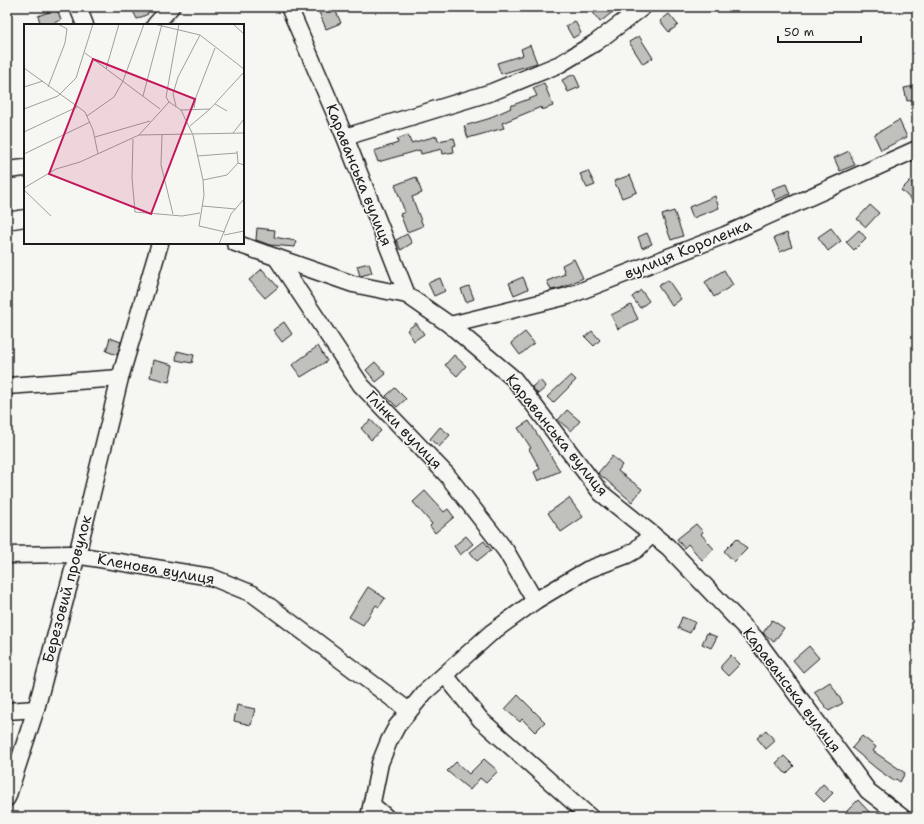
<svg xmlns="http://www.w3.org/2000/svg" width="924" height="824" font-family="'Shantell Sans',sans-serif">
<style>
.building{fill:#c0c0bd;stroke:#1c1c1c}
.lines{fill:none;stroke-linecap:round;stroke-linejoin:round}
.minor-casing{stroke:#1c1c1c;stroke-width:19}
.minor{stroke:#f6f6f2;stroke-width:16}
.labels{text-anchor:middle;stroke-width:3;stroke-linejoin:round;paint-order:stroke}
.street-label{font-size:15px;fill:#1c1c1c;stroke:#f6f6f2}
.inset-road{fill:none;stroke:#9f9f9c;stroke-width:1}
.view{fill:#c2185b;fill-opacity:0.15;stroke:#c2185b;stroke-width:2}
.inset-edge{fill:none;stroke:#1c1c1c;stroke-width:2}
</style>
<rect width="100%" height="100%" fill="#f6f6f2"/>
<filter id="ink" filterUnits="userSpaceOnUse"><feTurbulence type="fractalNoise" baseFrequency=".025" numOctaves="2"/><feDisplacementMap in="SourceGraphic" scale="8" xChannelSelector="R" yChannelSelector="G"/><feConvolveMatrix kernelMatrix="1 2 1 2 8 2 1 2 1" color-interpolation-filters="sRGB"/></filter>
<g filter="url(#ink)">
<g class="building">
<path d="M 131,7 L 144,7 L 148,14 L 137,19 Z"/>
<path d="M 317,7 L 334,7 L 341,23 L 326,29 Z"/>
<path d="M 597,7 L 619,7 L 600,22 L 592,11 Z"/>
<path d="M 57,9 L 61,20 L 48,25 L 41,25 L 38,16 Z"/>
<path d="M 669,14 L 678,25 L 669,32 L 660,21 Z"/>
<path d="M 575,21 L 581,33 L 573,38 L 566,26 Z"/>
<path d="M 639,36 L 653,58 L 643,64 L 629,42 Z"/>
<path d="M 530,45 L 537,63 L 501,74 L 497,63 L 523,55 L 521,49 Z"/>
<path d="M 574,74 L 580,87 L 568,92 L 562,80 Z"/>
<path d="M 544,83 L 553,106 L 542,110 L 541,107 L 502,123 L 504,128 L 468,138 L 464,126 L 491,118 L 491,117 L 511,108 L 510,106 L 537,96 L 533,88 Z"/>
<path d="M 915,86 L 917,99 L 907,101 L 904,88 Z"/>
<path d="M 899,120 L 907,137 L 881,150 L 874,135 Z"/>
<path d="M 408,135 L 411,143 L 437,136 L 438,141 L 454,138 L 456,145 L 453,146 L 454,152 L 443,154 L 442,149 L 421,154 L 420,150 L 378,162 L 374,151 L 398,143 L 397,139 Z"/>
<path d="M 849,151 L 855,165 L 840,171 L 834,158 Z"/>
<path d="M 588,171 L 595,185 L 587,188 L 580,174 Z"/>
<path d="M 630,175 L 637,192 L 622,198 L 614,181 Z"/>
<path d="M 416,177 L 422,193 L 412,197 L 423,226 L 407,232 L 400,214 L 405,212 L 395,185 Z"/>
<path d="M 910,181 L 917,188 L 917,205 L 901,190 Z"/>
<path d="M 786,184 L 790,194 L 776,200 L 772,189 Z"/>
<path d="M 715,196 L 719,208 L 693,218 L 689,207 Z"/>
<path d="M 870,205 L 879,213 L 866,227 L 857,219 Z"/>
<path d="M 674,211 L 683,236 L 671,240 L 662,215 Z"/>
<path d="M 257,228 L 275,230 L 274,237 L 296,241 L 295,247 L 270,245 L 256,240 Z"/>
<path d="M 831,228 L 841,241 L 828,251 L 818,237 Z"/>
<path d="M 859,230 L 866,238 L 854,250 L 846,242 Z"/>
<path d="M 647,233 L 652,244 L 642,248 L 638,237 Z"/>
<path d="M 787,233 L 792,247 L 780,252 L 774,238 Z"/>
<path d="M 407,234 L 412,243 L 401,250 L 396,240 Z"/>
<path d="M 574,259 L 583,278 L 561,288 L 551,290 L 547,281 L 565,274 L 562,265 Z"/>
<path d="M 369,263 L 372,273 L 360,276 L 357,266 Z"/>
<path d="M 262,269 L 278,287 L 265,298 L 249,280 Z"/>
<path d="M 724,270 L 733,285 L 714,297 L 705,282 Z"/>
<path d="M 523,277 L 528,289 L 514,295 L 509,283 Z"/>
<path d="M 440,278 L 445,291 L 434,296 L 428,283 Z"/>
<path d="M 668,280 L 681,299 L 672,306 L 658,286 Z"/>
<path d="M 469,286 L 474,299 L 466,302 L 461,289 Z"/>
<path d="M 641,290 L 649,301 L 640,308 L 632,297 Z"/>
<path d="M 631,305 L 638,319 L 618,329 L 611,315 Z"/>
<path d="M 284,322 L 292,334 L 282,342 L 273,330 Z"/>
<path d="M 416,323 L 424,334 L 414,341 L 407,330 Z"/>
<path d="M 592,331 L 600,340 L 594,346 L 585,337 Z"/>
<path d="M 525,332 L 534,343 L 520,355 L 511,343 Z"/>
<path d="M 110,338 L 121,342 L 117,355 L 106,351 Z"/>
<path d="M 318,346 L 327,361 L 301,377 L 292,365 Z"/>
<path d="M 177,351 L 194,355 L 192,363 L 176,360 Z"/>
<path d="M 454,355 L 466,366 L 457,376 L 445,365 Z"/>
<path d="M 153,360 L 173,365 L 169,382 L 150,377 Z"/>
<path d="M 375,362 L 386,374 L 376,382 L 366,370 Z"/>
<path d="M 571,375 L 576,380 L 553,403 L 547,397 Z"/>
<path d="M 540,380 L 546,387 L 538,394 L 532,387 Z"/>
<path d="M 395,388 L 406,399 L 397,407 L 386,396 Z"/>
<path d="M 567,410 L 580,421 L 571,431 L 558,420 Z"/>
<path d="M 371,420 L 381,431 L 371,440 L 361,428 Z"/>
<path d="M 529,421 L 560,471 L 538,481 L 534,472 L 540,469 L 529,449 L 531,448 L 518,428 Z"/>
<path d="M 440,427 L 450,435 L 439,447 L 430,439 Z"/>
<path d="M 612,456 L 622,465 L 618,471 L 642,489 L 632,502 L 598,473 Z"/>
<path d="M 425,491 L 444,512 L 448,509 L 454,517 L 435,533 L 430,526 L 432,524 L 413,502 Z"/>
<path d="M 569,498 L 583,517 L 561,532 L 548,513 Z"/>
<path d="M 696,524 L 703,532 L 701,534 L 714,549 L 702,560 L 688,544 L 684,548 L 677,539 Z"/>
<path d="M 466,536 L 473,544 L 460,555 L 454,546 Z"/>
<path d="M 737,538 L 747,549 L 734,562 L 724,551 Z"/>
<path d="M 484,541 L 491,550 L 477,561 L 470,552 Z"/>
<path d="M 368,587 L 385,598 L 379,607 L 376,605 L 363,625 L 349,617 Z"/>
<path d="M 682,617 L 695,622 L 690,633 L 678,628 Z"/>
<path d="M 772,620 L 784,628 L 774,642 L 763,633 Z"/>
<path d="M 707,633 L 717,637 L 711,648 L 702,644 Z"/>
<path d="M 809,646 L 819,658 L 803,672 L 793,660 Z"/>
<path d="M 731,655 L 740,664 L 728,676 L 721,669 L 721,666 Z"/>
<path d="M 830,682 L 843,703 L 829,711 L 814,692 Z"/>
<path d="M 518,695 L 545,722 L 535,732 L 522,719 L 520,722 L 505,709 Z"/>
<path d="M 237,705 L 255,709 L 251,725 L 234,721 Z"/>
<path d="M 766,730 L 775,741 L 766,749 L 757,738 Z"/>
<path d="M 862,736 L 876,747 L 873,751 L 905,773 L 900,782 L 896,779 L 894,781 L 877,769 L 852,748 Z"/>
<path d="M 784,756 L 794,766 L 786,774 L 776,763 Z"/>
<path d="M 484,759 L 498,771 L 486,783 L 480,778 L 470,790 L 447,771 L 456,762 L 469,774 Z"/>
<path d="M 823,784 L 833,793 L 824,802 L 815,793 Z"/>
<path d="M 858,800 L 874,817 L 853,817 L 847,811 Z"/>
</g>
<g class="lines">
<g class="minor-casing">
<g id="minor">
<path d="M 78,7 L 85,25"/>
<path d="M 289,7 L 345,137 L 407,295 L 450,325 L 514,379 L 601,493 L 668,547 L 755,638 L 868,791 L 902,817"/>
<path d="M 155,25 L 171,7"/>
<path d="M 345,137 L 492,92 L 560,64 L 595,43 L 643,7"/>
<path d="M 7,170 L 25,168"/>
<path d="M 7,221 L 25,218"/>
<path d="M 235,243 L 353,284 L 407,295"/>
<path d="M 276,257 L 361,385 L 447,475 L 506,551 L 535,601"/>
<path d="M 450,325 L 568,296 L 725,235 L 917,149"/>
<path d="M 7,386 L 120,378"/>
<path d="M 7,555 L 69,554 L 211,577 L 253,594 L 409,711"/>
<path d="M 445,675 L 481,720 L 590,817"/>
<path d="M 7,711 L 36,709"/>
<path d="M 7,798 L 36,709 L 77,555 L 120,378 L 160,243"/>
<path d="M 372,805 L 386,817"/>
<path d="M 369,817 L 380,763 L 389,741 L 397,726 L 425,692 L 491,633 L 535,601 L 587,570 L 627,555 L 636,550 L 652,534"/>
</g>
</g>
<use href="#minor" class="minor"/>
</g>
</g>
<g class="labels">
<g class="street-label">
<text transform="translate(359 175) rotate(68)" y="5">Караванська вулиця</text>
<text transform="translate(688 249) rotate(-22)" y="5">вулиця Короленка</text>
<text transform="translate(404 430) rotate(46)" y="5">Глінки вулиця</text>
<text transform="translate(557 435) rotate(51)" y="5">Караванська вулиця</text>
<text transform="translate(156 569) rotate(10)" y="5">Кленова вулиця</text>
<text transform="translate(67 589) rotate(-75)" y="5">Березовий провулок</text>
<text transform="translate(792 690) rotate(53)" y="5">Караванська вулиця</text>
</g>
</g>
<g transform="translate(24 24)">
<rect width="220" height="220" fill="#f6f6f2"/>
<path class="inset-road" d="M 130,0 L 176,11 L 220,45M 155,0 L 142,73 L 145,78 L 157,86 L 186,85M 209,0 L 220,10M 61,29 L 136,85M 0,44 L 61,88 L 69,106 L 74,130M 82,45 L 95,0M 0,63 L 19,57M 24,63 L 41,19 L 43,5 L 34,0M 119,72 L 138,0M 191,80 L 203,87M 152,82 L 149,70 L 154,53 L 176,11M 170,84 L 172,73 L 191,24M 0,85 L 34,72 L 52,54 L 69,0M 157,86 L 169,111 L 179,156 L 180,171 L 175,202 L 201,208M 63,92 L 90,73 L 99,57 L 120,0M 166,102 L 186,85 L 220,48M 0,108 L 53,83M 209,109 L 220,95M 115,111 L 145,78M 138,111 L 137,141 L 149,190M 71,113 L 126,97M 109,115 L 108,154 L 111,188 L 158,192 L 176,189M 213,127 L 214,139M 0,130 L 66,98M 173,132 L 213,129M 179,156 L 203,151 L 214,139 L 220,141M 0,164 L 32,145 L 56,138 L 115,111 L 220,109M 0,166 L 27,192M 178,182 L 212,185M 200,211 L 220,207M 195,220 L 207,190 L 220,175"/>
<path class="view" d="M 69,35 L 171,75 L 127,190 L 25,150 Z"/>
<rect width="220" height="220" class="inset-edge"/>
</g>
<rect width="924" height="824" fill="none" stroke="#f6f6f2" stroke-width="24"/>
<rect x="12" y="12" width="900" height="800" fill="none" stroke="#1c1c1c" stroke-width="1.5" filter="url(#ink)"/>
<path d="M778 36v6h83v-6" fill="none" stroke="#1c1c1c" stroke-width="2"/>
<text x="784" y="36" font-size="12" fill="#1c1c1c" stroke="#f6f6f2" stroke-width="3" paint-order="stroke">50 m</text>
</svg>
